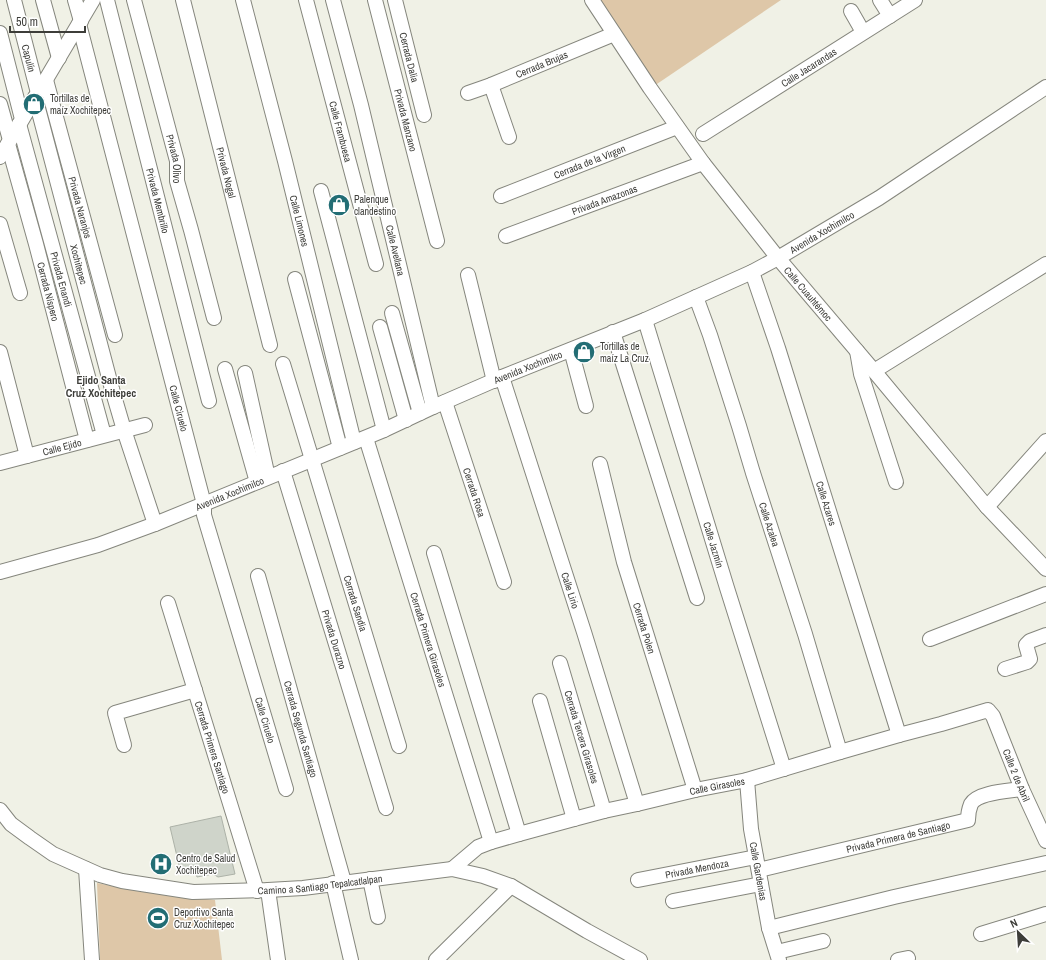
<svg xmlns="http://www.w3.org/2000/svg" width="1046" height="960" font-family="'Archivo Narrow',sans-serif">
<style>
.green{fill:#dec7a8}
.building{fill:#cfd4ca;stroke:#adb2a8}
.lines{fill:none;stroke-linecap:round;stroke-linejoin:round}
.minor-casing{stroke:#85867d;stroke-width:16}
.minor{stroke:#fff;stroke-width:14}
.labels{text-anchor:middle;stroke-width:3;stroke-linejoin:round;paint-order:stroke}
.street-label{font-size:10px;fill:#3d3d39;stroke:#fff}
.poi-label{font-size:10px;fill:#3d3d39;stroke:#fff;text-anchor:start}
.neighbourhood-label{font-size:11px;font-weight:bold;fill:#3d3d39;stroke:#fff}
</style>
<rect width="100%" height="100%" fill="#f0f1e6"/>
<g class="green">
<path d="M 594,0 L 781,0 L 651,88 Z"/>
<path d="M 97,883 L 136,891 L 215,900 L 222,960 L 100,960 Z"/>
</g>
<path class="building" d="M 221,816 L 235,874 L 218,877 L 213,874 L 197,877 L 195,872 L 188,875 L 180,869 L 170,827 Z"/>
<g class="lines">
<g class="minor-casing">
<g id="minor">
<path id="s1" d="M 14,0 L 38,93"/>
<path d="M 43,0 L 59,58"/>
<path d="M 75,0 L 81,21"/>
<path id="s2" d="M 107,0 L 209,401"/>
<path id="s3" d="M 134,0 L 177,161 L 177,181 L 191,230 L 214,318"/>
<path id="s4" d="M 183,0 L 270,345"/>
<path id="s5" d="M 243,0 L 285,161 L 354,442"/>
<path id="s6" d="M 306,0 L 376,264"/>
<path id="s7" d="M 333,0 L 361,105 L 433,407"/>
<path id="s8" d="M 375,0 L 437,241"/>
<path id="s9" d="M 395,0 L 424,115"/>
<path id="s10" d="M 592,0 L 650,88 L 703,163 L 778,258 L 874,371 L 987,507 L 1046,569"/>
<path d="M 880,0 L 890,16"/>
<path d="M 851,11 L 863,32"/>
<path id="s11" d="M 79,24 L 204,504 L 204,515 L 286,789"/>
<path d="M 0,33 L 22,119"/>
<path id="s12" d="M 46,80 L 115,335"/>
<path d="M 491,85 L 509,137"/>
<path id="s13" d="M 468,93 L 491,85 L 614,34"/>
<path id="s14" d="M 35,97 L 112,389 L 124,430 L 155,524"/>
<path d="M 0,104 L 10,140"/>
<path id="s15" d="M 19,124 L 104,435"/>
<path id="s16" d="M 703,134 L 915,0"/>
<path id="s17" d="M 8,144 L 36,244 L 87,440"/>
<path d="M 0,157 L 93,0"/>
<path d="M 321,191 L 384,430"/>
<path id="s18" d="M 501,196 L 677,127"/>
<path d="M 0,224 L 20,293"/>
<path id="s19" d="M 506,236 L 703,163"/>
<path id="s20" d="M 752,272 L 778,348 L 899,735"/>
<path d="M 468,275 L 494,381"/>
<path d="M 295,279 L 340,448"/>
<path id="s21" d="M 696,297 L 710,335 L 739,426 L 753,473 L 805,634 L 840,752"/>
<path d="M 392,313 L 420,413"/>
<path id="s22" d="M 645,320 L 727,588 L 784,769"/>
<path d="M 380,327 L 406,420"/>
<path d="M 613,332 L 697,598"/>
<path d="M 571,350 L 586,406"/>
<path d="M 857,351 L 861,374 L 896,482"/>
<path d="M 0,352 L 27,456"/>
<path id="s23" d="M 283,364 L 399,746"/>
<path d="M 225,369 L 257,482"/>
<path d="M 874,371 L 1046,264"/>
<path d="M 245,373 L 268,477"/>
<path id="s24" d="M 502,377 L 584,632 L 637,804"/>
<path id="s25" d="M 445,402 L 504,582"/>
<path id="s26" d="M 366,438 L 491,842"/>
<path id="s27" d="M 0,463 L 145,425"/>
<path id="s28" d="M 600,464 L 624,562 L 695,790"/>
<path id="s29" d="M 283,471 L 386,808"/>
<path d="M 987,507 L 1046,441"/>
<path d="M 434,553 L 519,834"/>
<path id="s30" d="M 0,572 L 98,545 L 155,524 L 384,430 L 433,407 L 502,377 L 645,320 L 752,272 L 778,258 L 879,198 L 1046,87"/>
<path id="s31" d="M 258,576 L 344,882"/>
<path id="s32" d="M 168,603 L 257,891"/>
<path d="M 930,639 L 1046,594"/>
<path id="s33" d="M 560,663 L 604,811"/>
<path d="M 1005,669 L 1027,662 L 1030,659 L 1026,645 L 1030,641 L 1046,635"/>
<path d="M 540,701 L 574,819"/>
<path d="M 124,745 L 115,713 L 195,690"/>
<path id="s34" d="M 747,780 L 751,829 L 769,928 L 779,960"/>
<path id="s35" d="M 0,810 L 11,824 L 30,838 L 53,854 L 100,875 L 122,881 L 193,892 L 268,890 L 303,888 L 452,869 L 483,876 L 511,886 L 587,931 L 640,960"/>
<path d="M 86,869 L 92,960"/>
<path id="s36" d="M 452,869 L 478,847 L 491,842 L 519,834 L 574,819 L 604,811 L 637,804 L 695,790 L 747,780 L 840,752 L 899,735 L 941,724 L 988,710 L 993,716 L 1022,789 L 1046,841"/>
<path id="s37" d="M 759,870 L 968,820 C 968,814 969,809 971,804 C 978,792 1009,791 1022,789"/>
<path d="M 370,879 L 378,917"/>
<path id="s38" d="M 638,880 L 756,857"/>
<path d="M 333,883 L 351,960"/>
<path d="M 268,890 L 278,960"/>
<path d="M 673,901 L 761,884"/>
<path d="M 769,928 L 894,897 L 1046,863"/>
<path d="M 981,934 L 1046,914"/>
<path d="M 777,952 L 823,941"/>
<path d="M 436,960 L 511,886"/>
<path d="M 898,960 L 908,958"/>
</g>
</g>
<use href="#minor" class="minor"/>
</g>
<defs>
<g id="shop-disc" transform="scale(1.15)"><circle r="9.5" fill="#226d74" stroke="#fff"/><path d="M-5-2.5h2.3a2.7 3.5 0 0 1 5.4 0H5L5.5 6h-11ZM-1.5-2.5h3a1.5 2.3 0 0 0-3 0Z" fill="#fff"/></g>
<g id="hospital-disc" transform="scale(1.15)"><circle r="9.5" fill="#226d74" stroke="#fff"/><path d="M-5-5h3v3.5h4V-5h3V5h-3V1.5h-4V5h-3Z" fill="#fff"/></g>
<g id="stadium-disc" transform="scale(1.15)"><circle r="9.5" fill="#226d74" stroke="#fff"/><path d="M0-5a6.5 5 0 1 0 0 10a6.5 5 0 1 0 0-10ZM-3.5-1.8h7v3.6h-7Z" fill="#fff"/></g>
</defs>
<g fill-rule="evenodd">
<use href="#shop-disc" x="34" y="104"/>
<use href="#shop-disc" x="339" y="205"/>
<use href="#shop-disc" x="584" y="352"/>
<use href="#hospital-disc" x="161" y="864"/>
<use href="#stadium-disc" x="158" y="918"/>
</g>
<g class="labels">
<g class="street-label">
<text dy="4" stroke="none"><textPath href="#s1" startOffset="60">Capulín</textPath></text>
<text dy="4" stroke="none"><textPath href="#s9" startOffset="59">Cerrada Dalia</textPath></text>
<text dy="4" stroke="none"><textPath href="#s13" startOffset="79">Cerrada Brujas</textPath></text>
<text dy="4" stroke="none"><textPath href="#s16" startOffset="125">Calle Jacarandas</textPath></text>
<text dy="4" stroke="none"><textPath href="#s8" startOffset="124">Privada Manzano</textPath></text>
<text dy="4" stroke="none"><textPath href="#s6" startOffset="136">Calle Frambuesa</textPath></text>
<text dy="4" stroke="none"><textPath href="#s3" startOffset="164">Privada Olivo</textPath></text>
<text dy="4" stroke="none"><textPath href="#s18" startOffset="95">Cerrada de la Virgen</textPath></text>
<text dy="4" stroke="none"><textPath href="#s4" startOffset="178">Privada Nogal</textPath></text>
<text dy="4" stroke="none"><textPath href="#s19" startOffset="105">Privada Amazonas</textPath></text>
<text dy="4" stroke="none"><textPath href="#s2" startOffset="207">Privada Membrillo</textPath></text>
<text dy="4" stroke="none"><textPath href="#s12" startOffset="132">Privada Naranjos</textPath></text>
<text dy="4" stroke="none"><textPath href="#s5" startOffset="228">Calle Limones</textPath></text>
<text dy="4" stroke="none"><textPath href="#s30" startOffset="891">Avenida Xochimilco</textPath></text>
<text dy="4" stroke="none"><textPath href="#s7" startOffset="258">Calle Avellana</textPath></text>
<text dy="4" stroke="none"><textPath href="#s14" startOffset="173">Xochitepec</textPath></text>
<text dy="4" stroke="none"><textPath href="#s15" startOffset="161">Privada Enandi</textPath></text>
<text dy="4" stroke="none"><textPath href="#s17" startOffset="153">Cerrada Níspero</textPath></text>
<text dy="4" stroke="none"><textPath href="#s10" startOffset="365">Calle Cuauhtémoc</textPath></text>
<text dy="4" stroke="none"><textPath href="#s30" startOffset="567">Avenida Xochimilco</textPath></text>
<text dy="4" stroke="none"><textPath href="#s11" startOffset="397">Calle Ciruelo</textPath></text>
<text dy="4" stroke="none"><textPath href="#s27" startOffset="64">Calle Ejido</textPath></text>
<text dy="4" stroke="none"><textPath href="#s25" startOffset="95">Cerrada Rosa</textPath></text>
<text dy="4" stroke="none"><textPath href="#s30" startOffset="243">Avenida Xochimilco</textPath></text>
<text dy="4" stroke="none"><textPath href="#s20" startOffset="243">Calle Azares</textPath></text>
<text dy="4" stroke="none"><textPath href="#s21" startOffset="239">Calle Azalea</textPath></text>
<text dy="4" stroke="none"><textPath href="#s22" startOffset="235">Calle Jazmín</textPath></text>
<text dy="4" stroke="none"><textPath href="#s24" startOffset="224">Calle Lirio</textPath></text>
<text dy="4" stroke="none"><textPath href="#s23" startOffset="250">Cerrada Sandia</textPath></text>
<text dy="4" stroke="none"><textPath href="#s28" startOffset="170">Cerrada Polen</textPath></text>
<text dy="4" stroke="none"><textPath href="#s29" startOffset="176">Privada Durazno</textPath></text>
<text dy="4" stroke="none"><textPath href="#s26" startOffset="211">Cerrada Primera Girasoles</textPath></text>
<text dy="4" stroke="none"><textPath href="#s11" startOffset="721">Calle Ciruelo</textPath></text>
<text dy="4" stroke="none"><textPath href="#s31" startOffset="159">Cerrada Segunda Santiago</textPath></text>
<text dy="4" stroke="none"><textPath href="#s33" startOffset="77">Cerrada Tercera Girasoles</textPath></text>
<text dy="4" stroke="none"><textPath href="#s32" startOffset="151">Cerrada Primera Santiago</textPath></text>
<text dy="4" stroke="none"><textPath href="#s36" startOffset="634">Calle 2 de Abril</textPath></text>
<text dy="4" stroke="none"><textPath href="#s36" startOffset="281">Calle Girasoles</textPath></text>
<text dy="4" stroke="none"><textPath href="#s37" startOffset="143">Privada Primera de Santiago</textPath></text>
<text dy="4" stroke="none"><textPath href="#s38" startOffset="60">Privada Mendoza</textPath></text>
<text dy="4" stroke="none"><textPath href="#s34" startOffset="92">Calle Gardenias</textPath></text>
<text dy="4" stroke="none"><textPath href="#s35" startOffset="343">Camino a Santiago Tepalcatlalpan</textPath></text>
</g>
<g class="poi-label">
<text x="50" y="102">Tortillas de<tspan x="50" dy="12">maíz Xochitepec</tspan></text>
<text x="354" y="203">Palenque<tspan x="354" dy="12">clandestino</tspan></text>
<text x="600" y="350">Tortillas de<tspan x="600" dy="12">maíz La Cruz</tspan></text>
<text x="176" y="862">Centro de Salud<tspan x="176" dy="12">Xochitepec</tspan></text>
<text x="174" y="916">Deportivo Santa<tspan x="174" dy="12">Cruz Xochitepec</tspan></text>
</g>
<g class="neighbourhood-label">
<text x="101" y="384">Ejido Santa<tspan x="101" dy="13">Cruz Xochitepec</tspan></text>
</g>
</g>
<g transform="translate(1018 932) rotate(335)" stroke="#ffffff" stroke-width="3" paint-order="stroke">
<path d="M0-3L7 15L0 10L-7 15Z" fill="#3d3d39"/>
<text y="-6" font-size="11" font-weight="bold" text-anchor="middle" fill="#3d3d39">N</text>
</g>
<path d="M10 26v6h75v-6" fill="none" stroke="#3d3d39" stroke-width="2"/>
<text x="16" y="26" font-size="12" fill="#3d3d39" stroke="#ffffff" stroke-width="3" paint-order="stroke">50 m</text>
</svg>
